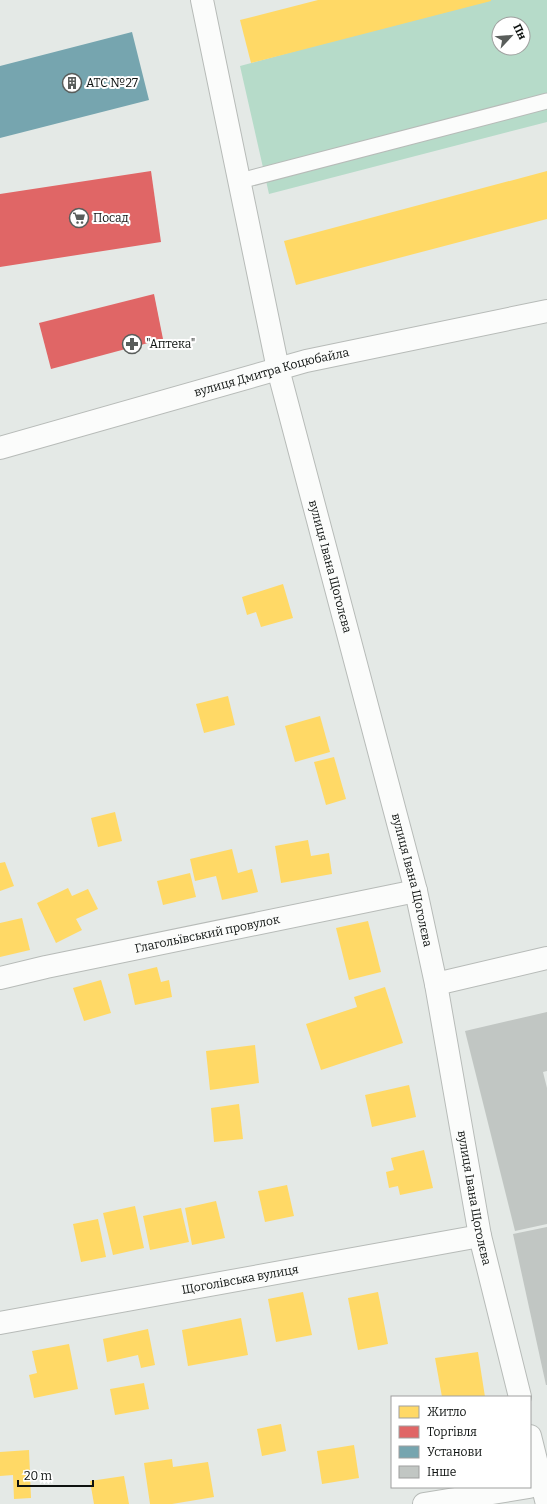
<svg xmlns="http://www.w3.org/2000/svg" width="547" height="1504" font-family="Bitter,serif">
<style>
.green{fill:#b6dbc9;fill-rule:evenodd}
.homes{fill:#ffd966}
.shops{fill:#e06666}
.public{fill:#76a5af}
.building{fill:#c1c6c3}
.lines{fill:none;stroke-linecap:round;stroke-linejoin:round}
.service-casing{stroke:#b7bbb8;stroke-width:17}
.minor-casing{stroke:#b7bbb8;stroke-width:24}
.secondary-casing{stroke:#b7bbb8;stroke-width:24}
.service{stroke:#fbfcfb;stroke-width:15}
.minor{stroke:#fbfcfb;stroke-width:22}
.secondary{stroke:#fbfcfb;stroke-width:22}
.labels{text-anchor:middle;stroke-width:4;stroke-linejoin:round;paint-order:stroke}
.poi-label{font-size:12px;fill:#0e1210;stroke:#fff;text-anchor:start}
.street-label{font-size:12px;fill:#0e1210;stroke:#fff}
</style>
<rect width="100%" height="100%" fill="#e4e9e6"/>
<path class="green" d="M 482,0 L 547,0 L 547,122 L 269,194 L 240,66 ZM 499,24 L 523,24 L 523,48 L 499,48 Z"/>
<g class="homes">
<path d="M 318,0 L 491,0 L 491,1 L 251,63 L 240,20 Z"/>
<path d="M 547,171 L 547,219 L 296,285 L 284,241 Z"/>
<path d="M 283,584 L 293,618 L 261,627 L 256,612 L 247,615 L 242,597 Z"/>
<path d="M 228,696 L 235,725 L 204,733 L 196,704 Z"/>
<path d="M 320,716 L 330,752 L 295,762 L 285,726 Z"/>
<path d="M 334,757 L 346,799 L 326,805 L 314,762 Z"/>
<path d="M 115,812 L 122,841 L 98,847 L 91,818 Z"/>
<path d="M 308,840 L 311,856 L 329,853 L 332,874 L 281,883 L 275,846 Z"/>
<path d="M 232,849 L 238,873 L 252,869 L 258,892 L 222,900 L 216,876 L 195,881 L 190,859 Z"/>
<path d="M 5,862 L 14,886 L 0,891 L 0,863 Z"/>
<path d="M 190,873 L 196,897 L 163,905 L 157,881 Z"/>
<path d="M 68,888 L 72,896 L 88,889 L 98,909 L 76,919 L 82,930 L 56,943 L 37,903 Z"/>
<path d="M 22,918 L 30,950 L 0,957 L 0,923 Z"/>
<path d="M 368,921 L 381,972 L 349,980 L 336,928 Z"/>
<path d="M 157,967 L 161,982 L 169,980 L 172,997 L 135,1005 L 128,974 Z"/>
<path d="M 101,980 L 111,1013 L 84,1021 L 73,988 Z"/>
<path d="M 385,987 L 403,1043 L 321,1070 L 306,1024 L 357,1007 L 354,997 Z"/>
<path d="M 255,1045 L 259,1083 L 210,1090 L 206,1051 Z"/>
<path d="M 409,1085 L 416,1117 L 372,1127 L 365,1095 Z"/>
<path d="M 239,1104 L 243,1139 L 214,1142 L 211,1108 Z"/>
<path d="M 424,1150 L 433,1188 L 400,1195 L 398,1186 L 389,1188 L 386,1172 L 394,1170 L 391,1158 Z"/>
<path d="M 287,1185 L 294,1216 L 265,1222 L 258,1191 Z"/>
<path d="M 216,1201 L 225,1238 L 192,1245 L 185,1208 Z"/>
<path d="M 135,1206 L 144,1248 L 113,1255 L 103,1213 Z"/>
<path d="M 181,1208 L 189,1242 L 150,1250 L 143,1216 Z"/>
<path d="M 98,1219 L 106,1257 L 81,1262 L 73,1224 Z"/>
<path d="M 303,1292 L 312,1335 L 276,1342 L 268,1299 Z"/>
<path d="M 378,1292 L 388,1344 L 358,1350 L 348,1298 Z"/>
<path d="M 241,1318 L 248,1355 L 188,1366 L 182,1330 Z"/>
<path d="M 148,1329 L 155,1365 L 141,1368 L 138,1355 L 107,1362 L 103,1339 Z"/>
<path d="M 69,1344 L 78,1389 L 34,1398 L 29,1375 L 37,1373 L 32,1351 Z"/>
<path d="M 478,1352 L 485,1397 L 442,1397 L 435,1358 Z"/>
<path d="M 144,1383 L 149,1409 L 115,1415 L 110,1389 Z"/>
<path d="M 281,1424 L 286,1451 L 262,1456 L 257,1429 Z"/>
<path d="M 354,1445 L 359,1478 L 322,1484 L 317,1451 Z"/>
<path d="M 29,1450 L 31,1498 L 14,1499 L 13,1475 L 0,1476 L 0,1452 Z"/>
<path d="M 172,1459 L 173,1467 L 208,1462 L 214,1497 L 172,1504 L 150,1504 L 144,1463 Z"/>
<path d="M 124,1476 L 129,1504 L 94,1504 L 90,1481 Z"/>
</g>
<g class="shops">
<path d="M 151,171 L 161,242 L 0,267 L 0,194 Z"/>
<path d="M 154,294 L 163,339 L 51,369 L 39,323 Z"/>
</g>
<path class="public" d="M 132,32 L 149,100 L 0,138 L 0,66 Z"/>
<g class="building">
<path d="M 547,1012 L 547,1071 L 543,1072 L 547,1088 L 547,1224 L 515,1231 L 465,1031 Z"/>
<path d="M 547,1227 L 547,1385 L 546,1385 L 513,1234 Z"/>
</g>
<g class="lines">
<g class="service-casing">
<path id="service" d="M 240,181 L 547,101"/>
</g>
<g class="minor-casing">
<g id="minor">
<path id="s1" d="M 202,0 L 278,369 L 416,891 L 436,984 L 480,1236 L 520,1397"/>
<path id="s2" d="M 0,978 L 46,967 L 416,891"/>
<path d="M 436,984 L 547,958"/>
<path id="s3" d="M 0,1323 L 480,1236"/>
<path d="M 530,1436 L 547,1504"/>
<path d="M 424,1504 L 529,1487"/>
</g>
</g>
<g class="secondary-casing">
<g id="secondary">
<path id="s4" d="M 0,448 L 306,361 L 547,311"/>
</g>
</g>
<use href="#service" class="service"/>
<use href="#minor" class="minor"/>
<use href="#secondary" class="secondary"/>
</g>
<defs>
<g id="building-ring" transform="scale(1)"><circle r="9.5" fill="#fff" stroke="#595d5b" stroke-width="1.5"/><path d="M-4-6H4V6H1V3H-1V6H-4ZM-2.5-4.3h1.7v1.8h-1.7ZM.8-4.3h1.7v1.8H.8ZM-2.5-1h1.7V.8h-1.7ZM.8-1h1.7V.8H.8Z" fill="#595d5b"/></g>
<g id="supermarket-ring" transform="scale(1)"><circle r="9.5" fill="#fff" stroke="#595d5b" stroke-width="1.5"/><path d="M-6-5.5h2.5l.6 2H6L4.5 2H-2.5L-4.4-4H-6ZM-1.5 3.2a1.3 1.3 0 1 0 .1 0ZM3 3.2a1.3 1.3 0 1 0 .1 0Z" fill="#595d5b"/></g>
<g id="pharmacy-ring" transform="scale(1)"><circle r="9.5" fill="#fff" stroke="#595d5b" stroke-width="1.5"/><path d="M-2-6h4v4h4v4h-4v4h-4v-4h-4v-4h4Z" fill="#595d5b"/></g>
</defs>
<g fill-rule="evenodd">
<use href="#building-ring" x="72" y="83"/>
<use href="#supermarket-ring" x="79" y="218"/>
<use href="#pharmacy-ring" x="132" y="344"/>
</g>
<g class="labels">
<g class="poi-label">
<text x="86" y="87">АТС №27</text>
<text x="93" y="222">Посад</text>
<text x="146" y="348">"Аптека"</text>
</g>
<g class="street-label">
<text dy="4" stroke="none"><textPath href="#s4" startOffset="282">вулиця Дмитра Коцюбайла</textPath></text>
<text dy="4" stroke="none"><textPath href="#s1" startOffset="581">вулиця Івана Щоголєва</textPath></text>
<text dy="4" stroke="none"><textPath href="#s1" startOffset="905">вулиця Івана Щоголєва</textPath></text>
<text dy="4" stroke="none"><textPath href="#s2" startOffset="212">Глагольївський провулок</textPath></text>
<text dy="4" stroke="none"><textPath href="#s1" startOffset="1229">вулиця Івана Щоголєва</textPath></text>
<text dy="4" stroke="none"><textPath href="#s3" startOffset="244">Щоголівська вулиця</textPath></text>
</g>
</g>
<rect x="391" y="1396" width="140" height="92" fill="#ffffff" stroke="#9fa09f"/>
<rect x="399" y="1406" width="20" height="12" fill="#ffd966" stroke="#9fa09f"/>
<text x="427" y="1416" font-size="12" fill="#0e1210">Житло</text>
<rect x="399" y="1426" width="20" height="12" fill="#e06666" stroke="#9fa09f"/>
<text x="427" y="1436" font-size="12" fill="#0e1210">Торгівля</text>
<rect x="399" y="1446" width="20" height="12" fill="#76a5af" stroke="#9fa09f"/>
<text x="427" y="1456" font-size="12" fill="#0e1210">Установи</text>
<rect x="399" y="1466" width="20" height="12" fill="#c1c6c3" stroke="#9fa09f"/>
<text x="427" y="1476" font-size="12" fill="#0e1210">Інше</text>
<g transform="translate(511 36) rotate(64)"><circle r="19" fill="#ffffff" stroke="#9fa09f"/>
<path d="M0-3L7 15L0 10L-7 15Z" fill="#595d5b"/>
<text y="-6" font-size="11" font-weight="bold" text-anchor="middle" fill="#0e1210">Пн</text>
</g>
<path d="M18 1480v6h75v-6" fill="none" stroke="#0e1210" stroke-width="2"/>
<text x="24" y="1480" font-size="12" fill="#0e1210" stroke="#ffffff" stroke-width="3" paint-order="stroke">20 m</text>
</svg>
